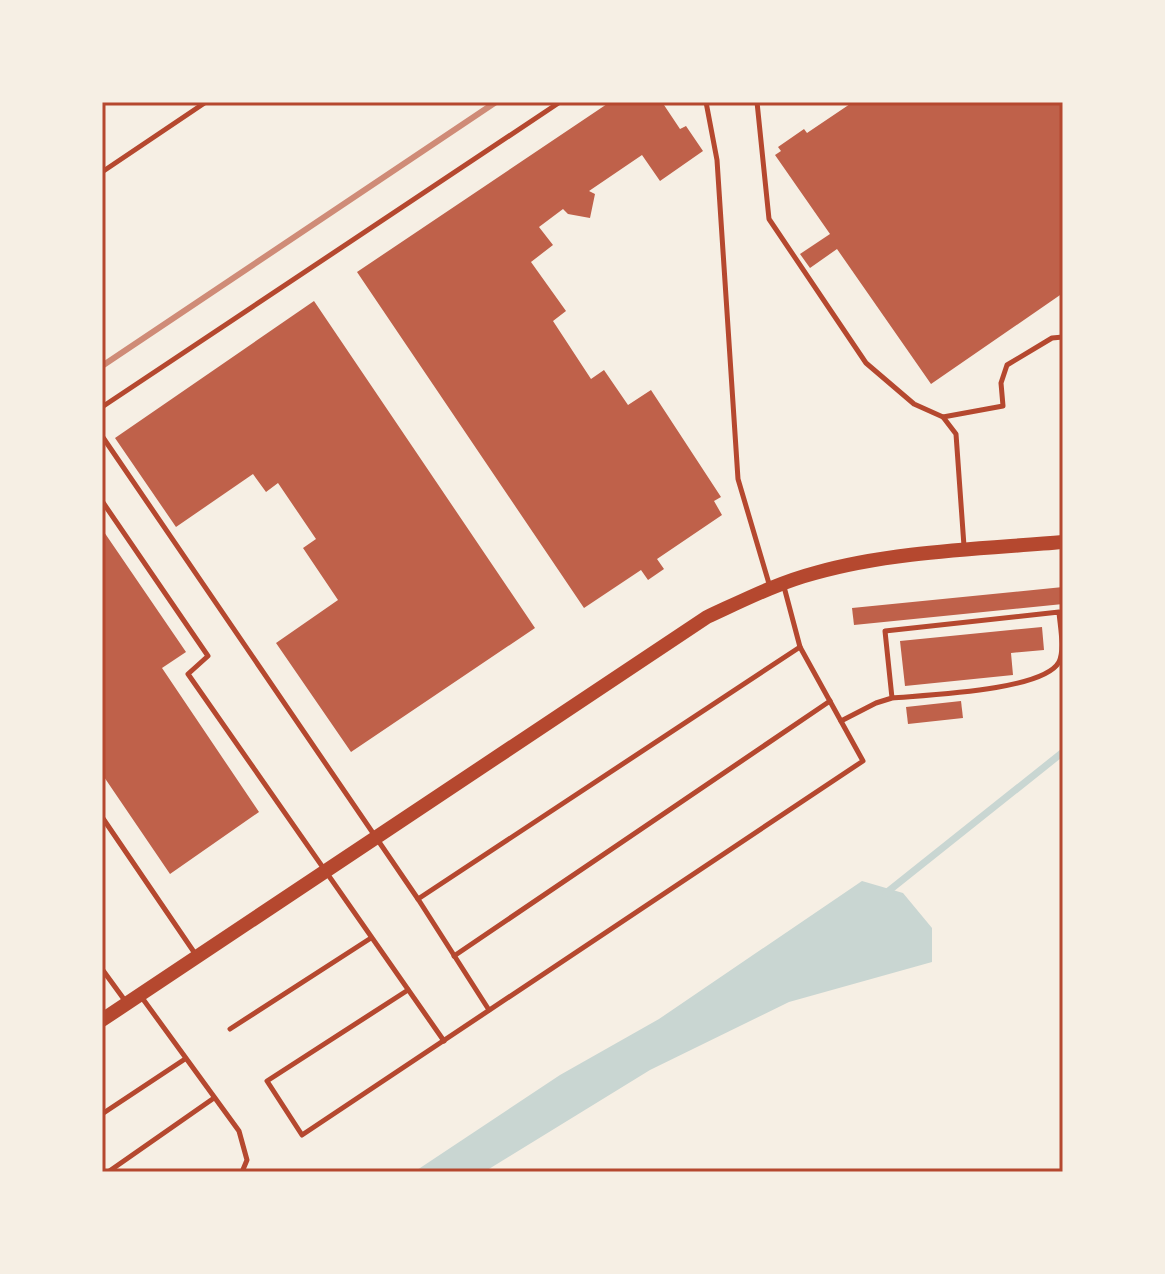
<svg xmlns="http://www.w3.org/2000/svg" width="1165" height="1274" font-family="'Fira Sans',sans-serif">
<style>
.water{fill:#c9d6d2}
.lines{fill:none;stroke-linecap:round;stroke-linejoin:round}
.stream{stroke:#c9d6d2;stroke-width:7}
.building{fill:#bf614a}
.service{stroke:#b5482f;stroke-width:5}
.tertiary{stroke:#b5482f;stroke-width:14}
.rail{stroke:#cf8b77;stroke-width:6}
.neatline{fill:none;stroke:#b5482f;stroke-width:3}
</style>
<rect width="100%" height="100%" fill="#f6efe4"/>
<path class="water" d="M 862,881 L 903,893 L 932,928 L 932,962 L 789,1002 L 650,1070 L 484,1172 L 414,1172 L 560,1075 L 659,1019 Z"/>
<g class="lines">
<path class="stream" d="M 886,893 L 1063,752"/>
</g>
<g class="building">
<path d="M 610,102 L 662,102 L 680,129 L 686,126 L 703,151 L 660,181 L 642,155 L 589,191 L 595,194 L 590,218 L 568,214 L 563,209 L 539,227 L 553,245 L 531,262 L 566,311 L 553,321 L 591,379 L 604,370 L 628,405 L 651,390 L 721,497 L 714,501 L 722,515 L 657,559 L 664,569 L 648,580 L 641,570 L 584,608 L 357,272 Z"/>
<path d="M 853,102 L 1063,102 L 1063,293 L 931,384 L 837,249 L 810,268 L 800,254 L 830,234 L 775,155 L 781,151 L 778,147 L 804,129 L 807,133 Z"/>
<path d="M 314,301 L 535,628 L 351,752 L 276,643 L 338,600 L 303,548 L 316,539 L 278,483 L 266,492 L 253,474 L 176,527 L 115,438 Z"/>
<path d="M 102,529 L 186,652 L 162,668 L 259,812 L 170,874 L 102,774 Z"/>
<path d="M 1063,587 L 1063,604 L 854,625 L 852,608 Z"/>
<path d="M 1042,627 L 1044,650 L 1011,653 L 1013,675 L 905,686 L 900,641 Z"/>
<path d="M 961,701 L 963,718 L 908,724 L 906,707 Z"/>
</g>
<g class="lines">
<g class="service">
<path d="M 706,102 L 717,160 L 738,479 L 770,587"/>
<path d="M 757,102 L 769,219 L 866,363 L 914,404 L 943,417 L 956,434 L 964,546"/>
<path d="M 102,172 L 206,102"/>
<path d="M 102,407 L 560,102"/>
<path d="M 943,417 L 1003,406 L 1001,383 L 1007,365 L 1052,338 L 1063,337"/>
<path d="M 102,436 L 418,899 L 489,1010"/>
<path d="M 102,501 L 208,656 L 188,674 L 444,1041"/>
<path d="M 841,721 L 876,703 L 892,698 C 925,695 1043,691 1059,662 C 1065,649 1060,626 1059,612 L 885,631 L 892,698"/>
<path d="M 102,817 L 196,955"/>
<path d="M 418,899 L 800,647"/>
<path d="M 454,956 L 830,701"/>
<path d="M 102,969 L 126,1002"/>
<path d="M 408,990 L 267,1081 L 302,1135 L 863,761 L 800,647 L 783,583"/>
<path d="M 140,995 L 239,1131 L 247,1160 L 242,1172"/>
<path d="M 230,1029 L 371,938"/>
<path d="M 102,1114 L 185,1059"/>
<path d="M 108,1172 L 214,1098"/>
</g>
<path class="tertiary" d="M 102,1020 L 707,617 C 742,601 777,583 815,573 C 893,551 982,549 1063,542"/>
<path class="rail" d="M 102,366 L 496,102"/>
</g>
<rect width="1165" height="1274" fill="none" stroke="#f6efe4" stroke-width="208"/>
<rect x="104" y="104" width="957" height="1066" class="neatline"/>
</svg>
